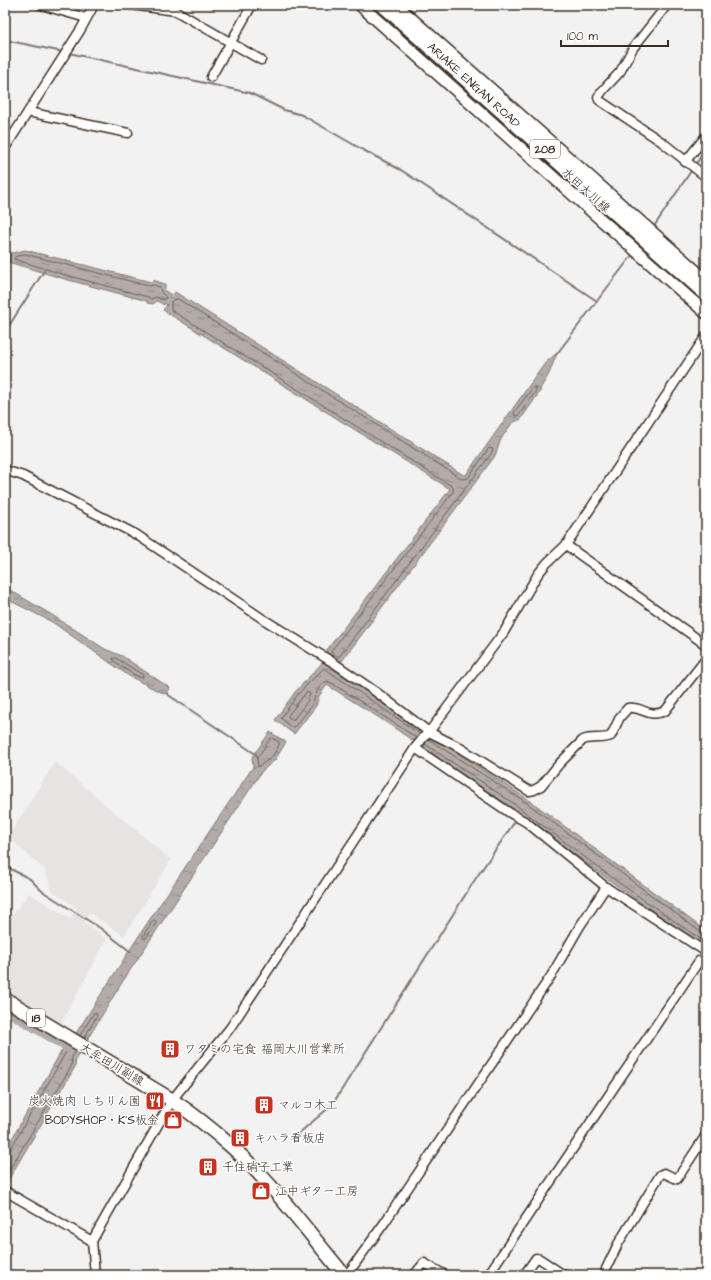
<svg xmlns="http://www.w3.org/2000/svg" width="711" height="1280" font-family="'Architects Daughter','Klee One',sans-serif">
<style>
.built{fill:#e6e3e2}
.water{fill:url(#water-ripples);stroke:#827770}
.lines{fill:none;stroke-linecap:round;stroke-linejoin:round}
.shore{stroke:#6b5e55;stroke-width:1}
.stream{stroke:#827770;stroke-width:2}
.canal{stroke:#b2aba7;stroke-width:7}
.minor-casing{stroke:#3b2a1e;stroke-width:11}
.secondary-casing{stroke:#3b2a1e;stroke-width:14}
.primary-casing{stroke:#3b2a1e;stroke-width:16}
.motorway-casing{stroke:#3b2a1e;stroke-width:18}
.minor{stroke:#fff;stroke-width:8}
.secondary{stroke:#fff;stroke-width:11}
.primary{stroke:#fff;stroke-width:13}
.motorway{stroke:#fff;stroke-width:15}
.labels{text-anchor:middle;stroke-width:3;stroke-linejoin:round;paint-order:stroke}
.shield{fill:#fff;stroke:#766a62;stroke-width:1}
.shield-label{font-size:11px;font-weight:bold;fill:#3b2a1e}
.street-label{font-size:12px;fill:#3b2a1e;stroke:#fff}
.poi-label{font-size:12px;fill:#3b2a1e;stroke:#fff;text-anchor:start}
</style>
<defs>
<pattern id="water-ripples" width="26" height="14" patternUnits="userSpaceOnUse"><rect width="26" height="14" fill="#b2aba7"/><path d="M2 4q2-2 4 0t4 0M15 11q2-2 4 0t4 0" fill="none" stroke="#928b87"/></pattern>
</defs>
<rect width="100%" height="100%" fill="#f3f2f2"/>
<filter id="ink" filterUnits="userSpaceOnUse"><feTurbulence type="fractalNoise" baseFrequency=".025" numOctaves="2"/><feDisplacementMap in="SourceGraphic" scale="8" xChannelSelector="R" yChannelSelector="G"/><feConvolveMatrix kernelMatrix="1 2 1 2 8 2 1 2 1" color-interpolation-filters="sRGB"/></filter>
<g filter="url(#ink)">
<path class="built" d="M 55,762 L 171,860 L 124,936 L 89,912 L 84,923 L 107,939 L 59,1027 L 5,990 L 5,925 L 29,893 L 70,919 L 77,907 L 52,891 L 45,870 L 8,837 Z"/>
<g class="water">
<path d="M 25,250 L 151,282 L 153,280 L 165,284 L 165,288 L 164,290 L 171,295 L 169,297 L 171,298 L 175,292 L 465,476 L 545,363 L 557,353 L 549,374 L 540,389 L 541,390 L 521,419 L 512,423 L 501,439 L 495,456 L 342,661 L 338,662 L 326,655 L 326,651 L 450,489 L 163,310 L 167,305 L 165,303 L 164,305 L 157,301 L 153,304 L 147,303 L 147,301 L 61,278 L 5,261 L 5,251 L 13,253 Z"/>
<path d="M 5,587 L 52,615 L 105,649 L 122,656 L 170,688 L 167,694 L 158,691 L 129,676 L 52,622 L 5,598 Z"/>
<path d="M 323,662 L 422,730 L 529,800 L 706,931 L 706,948 L 613,883 L 511,807 L 378,717 L 327,685 L 319,696 L 316,706 L 294,734 L 275,720 L 295,692 Z"/>
<path d="M 270,732 L 286,742 L 275,760 L 262,771 L 121,984 L 76,1058 L 75,1067 L 7,1182 L 5,1181 L 5,1151 L 62,1050 L 65,1047 L 67,1047 L 144,928 L 253,767 L 252,757 Z"/>
</g>
<g class="lines">
<g class="shore">
<path d="M 25,254 L 149,286 L 154,285 L 160,287 L 161,292 L 165,296 L 166,298 L 163,300 L 156,297 L 151,299 L 148,297 L 62,274 L 14,259 L 15,257 Z"/>
<path d="M 175,299 L 178,299 L 462,479 L 468,478 L 489,448 L 493,449 L 491,454 L 339,657 L 332,653 L 331,651 L 453,492 L 453,487 L 171,310 L 171,302 Z"/>
<path d="M 534,387 L 536,388 L 536,391 L 519,415 L 515,416 L 514,413 Z"/>
<path d="M 116,658 L 143,675 L 143,677 L 141,678 L 131,673 L 114,661 L 113,659 Z"/>
<path d="M 307,692 L 310,694 L 307,702 L 293,720 L 291,720 L 288,716 Z"/>
<path d="M 272,738 L 279,742 L 279,745 L 272,757 L 258,767 L 257,758 L 270,739 Z"/>
<path d="M 417,738 L 380,714 L 328,681 C 318,683 316,696 312,704 C 308,712 300,720 294,727 L 291,727 L 281,718 L 298,694 L 324,668 L 420,734"/>
<path d="M 428,739 L 527,803 L 702,933 L 706,934"/>
<path d="M 425,744 L 513,803 L 615,880 L 706,943"/>
<path d="M 154,920 L 156,921 L 156,923 L 146,938 L 144,939 L 143,936 Z"/>
<path d="M 80,1035 L 94,1013 L 96,1013 L 97,1016 L 84,1038"/>
<path d="M 5,1152 L 10,1150 L 66,1052 L 72,1048"/>
<path d="M 5,1177 L 71,1067 L 72,1057 L 76,1051"/>
</g>
<g class="stream">
<path d="M 5,40 L 63,52"/>
<path d="M 69,53 L 250,93 L 284,110 L 302,115 L 363,150 L 401,170 L 597,301 L 556,355"/>
<path d="M 695,165 L 706,149"/>
<path d="M 653,228 L 693,168"/>
<path d="M 597,301 L 633,254"/>
<path d="M 5,332 L 44,271"/>
<path d="M 167,694 L 257,755"/>
<path d="M 5,721 L 5,723"/>
<path d="M 5,866 L 30,879 L 42,891 L 100,928 L 131,952"/>
<path d="M 298,1134 L 332,1105 L 476,878 L 516,820"/>
</g>
<path class="canal" d="M 5,1011 L 71,1051"/>
<g class="minor-casing">
<g id="minor">
<path d="M 41,5 L 86,18"/>
<path d="M 131,5 L 176,11 L 261,60"/>
<path d="M 667,5 L 633,48 L 620,72 L 604,89 L 598,97 L 599,100 L 662,142 L 706,177"/>
<path d="M 211,77 L 252,5"/>
<path d="M 28,112 L 128,133"/>
<path d="M 5,148 L 81,29 L 94,5"/>
<path d="M 685,162 L 706,136"/>
<path d="M 5,470 L 23,476 L 137,535 L 263,619 L 334,663 L 376,692 L 429,732 L 457,746 L 529,791 L 534,790 L 541,786 L 560,763 L 583,740 C 592,736 602,740 611,736 L 620,717 L 628,708 C 643,706 648,719 665,711 L 706,659"/>
<path d="M 566,545 L 706,645"/>
<path d="M 415,748 L 510,813 L 526,822 L 606,887 L 706,952"/>
<path d="M 5,1191 L 92,1241"/>
<path d="M 95,1275 L 92,1241 L 172,1100 L 230,1028 L 415,748 L 427,733 L 429,732 L 504,632 L 538,574 L 547,563 L 566,545 L 706,336"/>
<path d="M 347,1275 L 385,1222 L 551,976 L 580,926 L 606,887"/>
<path d="M 414,1275 L 424,1263 L 445,1275"/>
<path d="M 488,1275 L 699,961"/>
<path d="M 524,1275 L 536,1258 L 540,1259 L 564,1275"/>
<path d="M 606,1275 L 606,1269 L 618,1244 L 660,1175 L 664,1173 L 677,1179 L 706,1135"/>
</g>
</g>
<g class="secondary-casing">
<g id="secondary">
<path d="M 360,5 L 706,313"/>
<path d="M 396,5 L 706,280"/>
</g>
</g>
<g class="primary-casing">
<path id="primary" d="M 5,999 L 172,1100 C 193,1114 213,1130 232,1147 C 274,1185 308,1232 344,1275"/>
</g>
<g class="motorway-casing">
<path id="motorway" d="M 384,5 L 706,293"/>
</g>
<use href="#minor" class="minor"/>
<use href="#secondary" class="secondary"/>
<use href="#primary" class="primary"/>
<use href="#motorway" class="motorway"/>
</g>
</g>
<defs>
<g id="building-square" transform="scale(1)"><rect x="-9" y="-9" width="18" height="18" rx="4" fill="#c8321e" stroke="#fff"/><path d="M-4-6H4V6H1V3H-1V6H-4ZM-2.5-4.3h1.7v1.8h-1.7ZM.8-4.3h1.7v1.8H.8ZM-2.5-1h1.7V.8h-1.7ZM.8-1h1.7V.8H.8Z" fill="#fff"/></g>
<g id="restaurant-square" transform="scale(1)"><rect x="-9" y="-9" width="18" height="18" rx="4" fill="#c8321e" stroke="#fff"/><path d="M-5-6h1v4h1v-4h1v4h1v-4h1v5L-1.5 .5V6h-2V.5L-5-1ZM5-6V6H3V1.5H1.5Q1.5-4 5-6Z" fill="#fff"/></g>
<g id="shop-square" transform="scale(1)"><rect x="-9" y="-9" width="18" height="18" rx="4" fill="#c8321e" stroke="#fff"/><path d="M-5-2.5h2.3a2.7 3.5 0 0 1 5.4 0H5L5.5 6h-11ZM-1.5-2.5h3a1.5 2.3 0 0 0-3 0Z" fill="#fff"/></g>
</defs>
<g fill-rule="evenodd">
<use href="#building-square" x="170" y="1049"/>
<use href="#restaurant-square" x="155" y="1101"/>
<use href="#building-square" x="264" y="1105"/>
<use href="#shop-square" x="173" y="1120"/>
<use href="#building-square" x="240" y="1138"/>
<use href="#building-square" x="208" y="1167"/>
<use href="#shop-square" x="261" y="1191"/>
</g>
<g class="labels">
<g class="shield">
<rect x="530" y="140" width="30" height="18" rx="3"/>
<rect x="27" y="1009" width="18" height="18" rx="3"/>
</g>
<g class="shield-label">
<text x="545" y="153">208</text>
<text x="36" y="1022">18</text>
</g>
<g class="street-label">
<text transform="translate(474 85) rotate(42)" y="4">ARIAKE ENGAN ROAD</text>
<text transform="translate(586 190) rotate(42)" y="4">水田大川線</text>
<text transform="translate(112 1064) rotate(31)" y="4">大牟田川副線</text>
</g>
<g class="poi-label">
<text x="184" y="1053">ワタミの宅食 福岡大川営業所</text>
<text x="141" y="1105" text-anchor="end">炭火焼肉 しちりん園</text>
<text x="278" y="1109">マルコ木工</text>
<text x="159" y="1124" text-anchor="end">BODYSHOP・K’S板金</text>
<text x="254" y="1142">キハラ看板店</text>
<text x="222" y="1171">千住硝子工業</text>
<text x="275" y="1195">江中ギター工房</text>
</g>
</g>
<rect width="711" height="1280" fill="none" stroke="#fff" stroke-width="20"/>
<rect x="10" y="10" width="691" height="1260" fill="none" stroke="#3b2a1e" stroke-width="1.5" filter="url(#ink)"/>
<path d="M561 40v6h107v-6" fill="none" stroke="#3b2a1e" stroke-width="2"/>
<text x="567" y="40" font-size="12" fill="#3b2a1e" stroke="#ffffff" stroke-width="3" paint-order="stroke">100 m</text>
</svg>
